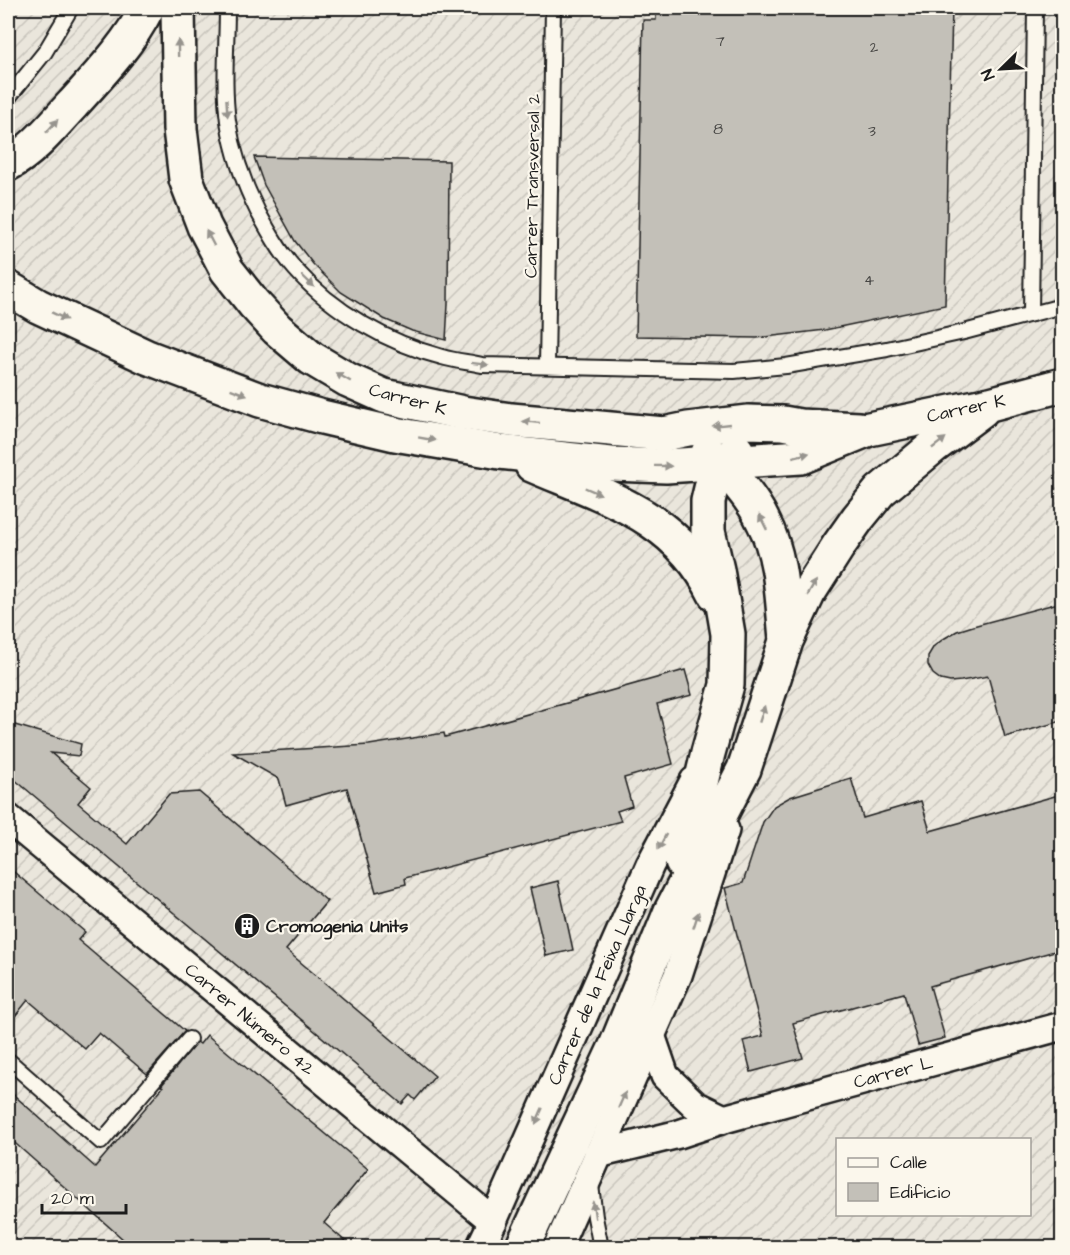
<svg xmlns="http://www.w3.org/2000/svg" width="1070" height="1255" font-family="'Architects Daughter',sans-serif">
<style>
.industrial{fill:url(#industrial-furrows);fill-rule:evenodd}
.building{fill:#c3c0b8;stroke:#1c1c1c;stroke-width:1.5}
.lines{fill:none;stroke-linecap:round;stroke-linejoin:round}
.service-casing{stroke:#1c1c1c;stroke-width:18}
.minor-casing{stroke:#1c1c1c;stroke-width:32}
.tertiary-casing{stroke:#1c1c1c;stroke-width:38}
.secondary-casing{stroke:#1c1c1c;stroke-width:38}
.service{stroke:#fbf7ec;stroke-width:14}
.minor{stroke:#fbf7ec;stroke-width:27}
.tertiary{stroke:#fbf7ec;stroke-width:33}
.secondary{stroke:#fbf7ec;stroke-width:33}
.oneway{fill:#97948e}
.labels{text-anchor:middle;stroke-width:4.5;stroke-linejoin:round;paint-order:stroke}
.number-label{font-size:15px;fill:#464543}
.street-label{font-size:18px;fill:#1c1c1c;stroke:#fbf7ec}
.poi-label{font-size:18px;font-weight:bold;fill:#1c1c1c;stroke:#fbf7ec;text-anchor:start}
</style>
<defs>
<pattern id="industrial-furrows" width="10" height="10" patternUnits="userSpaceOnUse" patternTransform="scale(1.5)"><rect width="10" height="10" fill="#eae6dc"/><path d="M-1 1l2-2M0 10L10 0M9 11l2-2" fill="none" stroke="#c8c5bc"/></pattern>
</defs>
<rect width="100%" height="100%" fill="#fbf7ec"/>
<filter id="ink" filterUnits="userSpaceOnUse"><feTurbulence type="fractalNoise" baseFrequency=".0167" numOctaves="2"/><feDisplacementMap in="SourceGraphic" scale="12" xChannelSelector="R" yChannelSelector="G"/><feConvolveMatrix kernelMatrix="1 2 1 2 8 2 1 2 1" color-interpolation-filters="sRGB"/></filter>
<g filter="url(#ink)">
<path class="industrial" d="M 8,8 L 1062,8 L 1062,1247 L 8,1247 ZM 838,1140 L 1030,1140 L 1030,1214 L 838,1214 Z"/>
<g class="building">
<path d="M 656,8 L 952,8 L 945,305 L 825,330 L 757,338 L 636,336 L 643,20 L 656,20 Z"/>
<path d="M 254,157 L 449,161 L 448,304 L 446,340 L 412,331 L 384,319 L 341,292 L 313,264 L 295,241 L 264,185 Z"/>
<path d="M 1062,602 L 1062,721 L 1005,737 L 988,676 L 961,681 L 950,682 L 941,680 L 933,674 L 928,665 L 928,656 L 934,646 L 945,638 L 957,631 L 973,626 Z"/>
<path d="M 685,670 L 692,695 L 657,704 L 673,764 L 624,778 L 632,806 L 617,811 L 621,821 L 405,878 L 406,884 L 376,892 L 347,788 L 286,805 L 279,779 L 233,753 L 369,745 L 444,733 L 445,737 Z"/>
<path d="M 8,723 L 81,744 L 79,756 L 51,753 L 91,787 L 78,803 L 127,844 L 169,794 L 199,792 L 327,901 L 286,950 L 435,1076 L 415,1100 L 410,1095 L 402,1104 L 8,774 Z"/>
<path d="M 851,778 L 863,818 L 921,801 L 930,831 L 1062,794 L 1062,949 L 930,986 L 945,1038 L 918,1045 L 904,993 L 793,1023 L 803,1058 L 751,1072 L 743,1041 L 763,1036 L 725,888 L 743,883 L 763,822 L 774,806 L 790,797 Z"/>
<path d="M 8,867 L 85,932 L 78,940 L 185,1031 L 147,1074 L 99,1033 L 85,1049 L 28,1000 L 8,1025 Z"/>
<path d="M 558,881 L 573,950 L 546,956 L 530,888 Z"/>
<path d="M 207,1035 L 368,1169 L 324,1223 L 353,1248 L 133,1248 L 8,1137 L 8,1090 L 95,1167 L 163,1087 L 161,1086 L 197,1042 L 200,1044 Z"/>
</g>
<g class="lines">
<g class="service-casing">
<g id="service">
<path d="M 227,8 C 227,45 223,84 228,121 C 233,153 244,184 258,212 C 269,232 280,252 295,269 C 333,312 388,343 442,357 C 455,361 469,362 482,365 L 734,371 L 786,366 L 887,349 L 964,332 L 1062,306"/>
<path d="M 8,98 L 45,52 L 71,8"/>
<path d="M 1031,314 L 1035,8"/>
<path d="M 547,366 L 553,8"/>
<path d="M 8,1060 L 101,1142 L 189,1039"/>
<path d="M 591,1185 L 595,1217 L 601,1248"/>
</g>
</g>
<g class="minor-casing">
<g id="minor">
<path d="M 8,818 L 493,1221"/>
<path d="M 651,1035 L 665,1076 L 695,1105 L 724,1119"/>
<path d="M 598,1154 L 679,1134 L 724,1119 L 1062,1026"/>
<path d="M 480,1248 L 493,1221 L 650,865 L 694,781"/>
<path d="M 557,1248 L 678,975 L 725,830"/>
</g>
</g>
<g class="tertiary-casing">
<path id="tertiary" d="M 8,164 C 34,150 53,125 73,104 C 100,74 129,44 147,8"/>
</g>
<g class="secondary-casing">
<g id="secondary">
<path d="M 178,8 L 180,129 L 186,179 L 204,226 L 227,270 L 254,304 L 277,329 L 311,358 L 348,380 L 384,396 L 463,413 L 511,420 L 589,427 L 664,434 L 688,429 L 748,422 L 783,423 L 800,426 L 859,429"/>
<path d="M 8,288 L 38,306 L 147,357 L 260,400 L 322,417 L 395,434 L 500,452 L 611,464 L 666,466 L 801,457 L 869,429 L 990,404 L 1062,385"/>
<path d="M 708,453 C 723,464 729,471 740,486 C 749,497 757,508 763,521 C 782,557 782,599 786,639"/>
<path d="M 532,465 C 606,497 677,516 715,594"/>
<path d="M 682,862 L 708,753 L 727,685 L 728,634 L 717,570 L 708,531 L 708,501 L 714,476 L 722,463 L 737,451"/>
<path d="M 522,1248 L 616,1046 L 671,911 L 744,769 L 786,641 L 809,592 L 839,545 L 858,518 L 880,491 L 934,446 L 982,410"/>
</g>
</g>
<use href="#service" class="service"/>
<use href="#minor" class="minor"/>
<use href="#tertiary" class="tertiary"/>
<use href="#secondary" class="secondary"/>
</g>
<defs><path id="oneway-solid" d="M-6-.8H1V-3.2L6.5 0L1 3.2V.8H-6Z" transform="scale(1.5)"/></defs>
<g class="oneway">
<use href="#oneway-solid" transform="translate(178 48) rotate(-91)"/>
<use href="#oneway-solid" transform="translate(227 108) rotate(86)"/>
<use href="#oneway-solid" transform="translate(52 126) rotate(-48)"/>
<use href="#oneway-solid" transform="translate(210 238) rotate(-118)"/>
<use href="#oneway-solid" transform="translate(308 281) rotate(44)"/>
<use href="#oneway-solid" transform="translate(59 316) rotate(26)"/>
<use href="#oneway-solid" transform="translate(480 364) rotate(7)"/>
<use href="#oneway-solid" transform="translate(343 377) rotate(-150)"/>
<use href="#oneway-solid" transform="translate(239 392) rotate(20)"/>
<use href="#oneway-solid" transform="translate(531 422) rotate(-174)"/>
<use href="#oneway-solid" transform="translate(721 425) rotate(174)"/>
<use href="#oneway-solid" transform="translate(427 439) rotate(10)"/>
<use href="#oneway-solid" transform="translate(939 443) rotate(-38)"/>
<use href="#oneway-solid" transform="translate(801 455) rotate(-14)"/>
<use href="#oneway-solid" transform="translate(663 466) rotate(1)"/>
<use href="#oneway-solid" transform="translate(593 491) rotate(23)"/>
<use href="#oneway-solid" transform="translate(763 522) rotate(-116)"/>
<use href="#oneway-solid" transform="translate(812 588) rotate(-60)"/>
<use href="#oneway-solid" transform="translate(762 714) rotate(-72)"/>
<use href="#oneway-solid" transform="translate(662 842) rotate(118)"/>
<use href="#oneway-solid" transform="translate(696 920) rotate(-72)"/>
<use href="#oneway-solid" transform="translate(622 1100) rotate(-66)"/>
<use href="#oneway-solid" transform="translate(539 1116) rotate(114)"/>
<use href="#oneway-solid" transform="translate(594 1210) rotate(-98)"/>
</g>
</g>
<defs>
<g id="building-disc" transform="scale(1.35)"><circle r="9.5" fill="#1c1c1c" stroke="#fbf7ec"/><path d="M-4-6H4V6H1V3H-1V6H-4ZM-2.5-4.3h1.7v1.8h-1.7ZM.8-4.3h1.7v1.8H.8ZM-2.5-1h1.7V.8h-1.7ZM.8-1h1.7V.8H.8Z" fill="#fff"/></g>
</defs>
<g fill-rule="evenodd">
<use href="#building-disc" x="247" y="926"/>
</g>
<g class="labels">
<g class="number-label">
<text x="720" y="46">7</text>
<text x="874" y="52">2</text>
<text x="718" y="134">8</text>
<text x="872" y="136">3</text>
<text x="869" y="285">4</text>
</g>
<g class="street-label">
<text transform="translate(532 186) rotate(-89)" y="6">Carrer Transversal 2</text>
<text transform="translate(408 399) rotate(15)" y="6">Carrer K</text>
<text transform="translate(966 408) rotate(-12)" y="6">Carrer K</text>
<text transform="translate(597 985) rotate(-66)" y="6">Carrer de la Feixa Llarga</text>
<text transform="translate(250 1019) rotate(40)" y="6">Carrer Número 42</text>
<text transform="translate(893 1072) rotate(-15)" y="6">Carrer L</text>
</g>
<g class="poi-label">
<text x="266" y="932">Cromogenia Units</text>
</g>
</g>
<rect width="1070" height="1255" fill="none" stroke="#fbf7ec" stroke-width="30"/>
<rect x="15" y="15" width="1040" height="1225" fill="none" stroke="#1c1c1c" stroke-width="2" filter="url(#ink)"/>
<rect x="836" y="1138" width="195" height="78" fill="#fbf7ec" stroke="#a29f99" stroke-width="1.5"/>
<rect x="848" y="1158" width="30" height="9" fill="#fbf7ec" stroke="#a29f99" stroke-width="1.5"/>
<text x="890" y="1168" font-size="18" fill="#1c1c1c">Calle</text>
<rect x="848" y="1183" width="30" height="18" fill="#c3c0b8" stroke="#a29f99" stroke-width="1.5"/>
<text x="890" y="1198" font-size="18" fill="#1c1c1c">Edificio</text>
<g transform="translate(1001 69) rotate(246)" stroke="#fbf7ec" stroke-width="4.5" paint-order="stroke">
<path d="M0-4.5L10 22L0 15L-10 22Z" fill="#1c1c1c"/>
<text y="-9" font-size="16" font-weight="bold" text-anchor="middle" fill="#1c1c1c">N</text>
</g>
<path d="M42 1204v9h84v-9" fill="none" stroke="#1c1c1c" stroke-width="3"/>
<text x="51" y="1204" font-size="18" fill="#1c1c1c" stroke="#fbf7ec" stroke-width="4.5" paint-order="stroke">20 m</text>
</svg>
